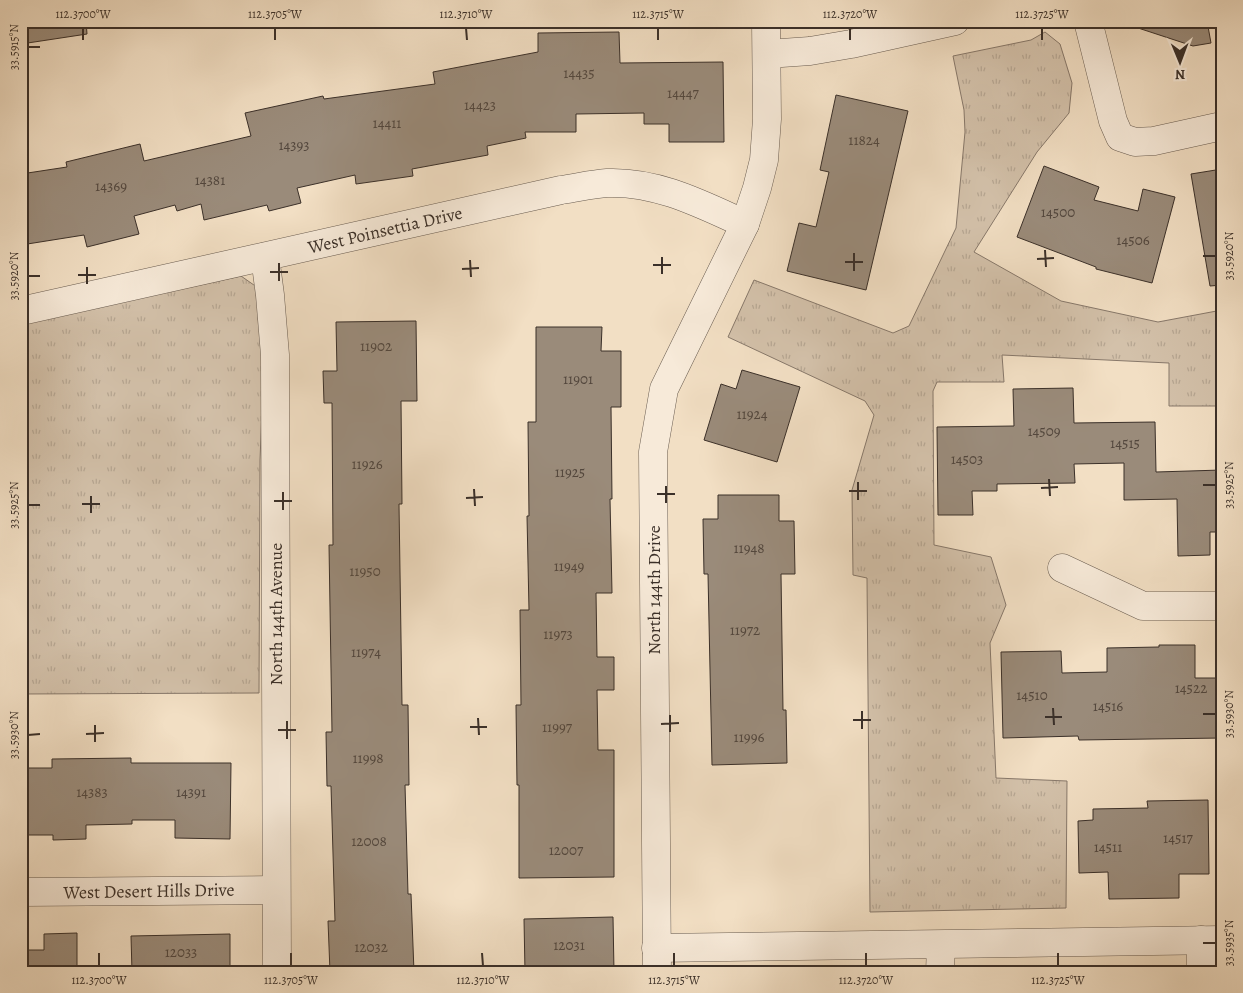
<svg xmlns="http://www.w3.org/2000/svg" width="1243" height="993" font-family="Alegreya,serif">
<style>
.park{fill:url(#park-tufts);stroke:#87786a}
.building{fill:#9a8b7a;stroke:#3b3029}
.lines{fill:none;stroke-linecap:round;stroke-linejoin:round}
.minor-casing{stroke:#695c50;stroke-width:29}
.minor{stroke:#f7ead9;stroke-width:28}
.ticks{fill:none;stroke:#3b3029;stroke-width:2}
.labels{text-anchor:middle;stroke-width:4;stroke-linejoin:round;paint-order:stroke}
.number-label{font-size:15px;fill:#53473d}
.street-label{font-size:18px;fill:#3b3029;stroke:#f7ead9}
.neatline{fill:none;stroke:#3b3029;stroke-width:2}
.ticks-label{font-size:12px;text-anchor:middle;fill:#3b3029}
</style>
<defs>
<pattern id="park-tufts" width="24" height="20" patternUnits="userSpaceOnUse" patternTransform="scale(1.25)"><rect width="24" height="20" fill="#d3c1aa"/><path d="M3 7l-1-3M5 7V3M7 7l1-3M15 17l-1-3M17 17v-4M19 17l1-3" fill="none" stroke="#b6a692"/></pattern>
</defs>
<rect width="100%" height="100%" fill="#f2dfc4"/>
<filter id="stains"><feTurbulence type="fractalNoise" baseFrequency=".004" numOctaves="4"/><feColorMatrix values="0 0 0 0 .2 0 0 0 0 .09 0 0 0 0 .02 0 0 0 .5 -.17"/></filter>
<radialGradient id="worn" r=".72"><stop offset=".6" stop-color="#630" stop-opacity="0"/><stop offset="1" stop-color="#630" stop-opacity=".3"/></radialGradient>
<g class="park">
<path d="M 1045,32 L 1060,44 L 1072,83 L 1069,113 L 1037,152 L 974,252 L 1061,301 L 1158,322 L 1222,310 L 1222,406 L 1169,406 L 1169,363 L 1002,355 L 1004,382 L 937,382 L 933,391 L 934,545 L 991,557 L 1006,605 L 990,643 L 996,778 L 1067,781 L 1066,908 L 870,912 L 867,578 L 853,575 L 852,490 L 874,415 L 865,401 L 728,337 L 754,280 L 893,333 L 909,326 L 956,228 L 965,132 L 964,110 L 953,56 L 1031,40 Z"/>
<path d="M 241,276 L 261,290 L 263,384 L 260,460 L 259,693 L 21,694 L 21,324 Z"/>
</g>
<g class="building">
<path d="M 21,21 L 86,21 L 87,34 L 21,44 Z"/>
<path d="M 1133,21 L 1207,21 L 1211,43 L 1193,46 L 1132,26 Z"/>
<path d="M 619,32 L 620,63 L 723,62 L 724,142 L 669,142 L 669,124 L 644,124 L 644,113 L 576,114 L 576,132 L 525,132 L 526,138 L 487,146 L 488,155 L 412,169 L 413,176 L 356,184 L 355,175 L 297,188 L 301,203 L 269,211 L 267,205 L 204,220 L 201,204 L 177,211 L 175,205 L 134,216 L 139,234 L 87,247 L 84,235 L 21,245 L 21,174 L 67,167 L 66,162 L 140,144 L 144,161 L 251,136 L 245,113 L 323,96 L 324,99 L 435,84 L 433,72 L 538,52 L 538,33 Z"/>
<path d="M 836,95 L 908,111 L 866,290 L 787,271 L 799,223 L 816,227 L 829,172 L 820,170 Z"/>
<path d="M 1044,166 L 1099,187 L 1094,200 L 1138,211 L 1143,189 L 1175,197 L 1152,283 L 1096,269 L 1096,267 L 1017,237 Z"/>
<path d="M 1222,169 L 1222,285 L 1210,286 L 1191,174 Z"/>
<path d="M 416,321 L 417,401 L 401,401 L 402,504 L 399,504 L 402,705 L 408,705 L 409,785 L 405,785 L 408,894 L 411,894 L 414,972 L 330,972 L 328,921 L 335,921 L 331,786 L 327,786 L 326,732 L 332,732 L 329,545 L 333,545 L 332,403 L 324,403 L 323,371 L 337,371 L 336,322 Z"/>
<path d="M 536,327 L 602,327 L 601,351 L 621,351 L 621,407 L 611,407 L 612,499 L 610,499 L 612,593 L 596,593 L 597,657 L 614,657 L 614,690 L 597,690 L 598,750 L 614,750 L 614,877 L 519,878 L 519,785 L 517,785 L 516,705 L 521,705 L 520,610 L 529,610 L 527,516 L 529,516 L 528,422 L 536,422 Z"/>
<path d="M 742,370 L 800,387 L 777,462 L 704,440 L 721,384 L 736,389 Z"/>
<path d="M 1073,388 L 1074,423 L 1155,422 L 1156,472 L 1222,470 L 1222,532 L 1210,532 L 1210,555 L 1178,556 L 1177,499 L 1124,500 L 1124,463 L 1074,464 L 1075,483 L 997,484 L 997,491 L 972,491 L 973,515 L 938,515 L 937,427 L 1014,426 L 1013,389 Z"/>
<path d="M 718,495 L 779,495 L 779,521 L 794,521 L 795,574 L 781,574 L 783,710 L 786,710 L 787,763 L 712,765 L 708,574 L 704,574 L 703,519 L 718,519 Z"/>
<path d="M 1159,645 L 1195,645 L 1195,678 L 1222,678 L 1222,738 L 1079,740 L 1078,736 L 1003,738 L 1001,652 L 1061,651 L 1062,673 L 1107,672 L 1107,648 L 1159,647 Z"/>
<path d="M 131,758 L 131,763 L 231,763 L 230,839 L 175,838 L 175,820 L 132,820 L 132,824 L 86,825 L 86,839 L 53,840 L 53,835 L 21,835 L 21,768 L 52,768 L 52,759 Z"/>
<path d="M 1208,800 L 1209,874 L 1179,874 L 1179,898 L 1109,899 L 1108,872 L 1079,873 L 1078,821 L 1093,820 L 1093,809 L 1148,808 L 1147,801 Z"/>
<path d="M 613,917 L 614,972 L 525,972 L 524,919 Z"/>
<path d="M 77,933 L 77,972 L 21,972 L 21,950 L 44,950 L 44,934 Z"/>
<path d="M 230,934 L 230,967 L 215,967 L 215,972 L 132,972 L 131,936 Z"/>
</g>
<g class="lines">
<g class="minor-casing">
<g id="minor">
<path d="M 1088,21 L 1113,121 L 1120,137 L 1135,142 L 1154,141 L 1222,126"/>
<path d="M 767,54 L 810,51 L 851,44 L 955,21"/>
<path d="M 265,257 L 270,295 L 275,355 L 277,972"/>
<path d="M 21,311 L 561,190 C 576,188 592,184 607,183 C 657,181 701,204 745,224"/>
<path d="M 1062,568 L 1143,606 L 1222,606"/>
<path d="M 21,892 L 276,890"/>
<path d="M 1201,940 L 1201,972"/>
<path d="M 656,948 L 1222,940"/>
<path d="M 657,972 L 653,452 L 664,389 L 745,224 L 757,188 L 764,160 L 767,119 L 766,21"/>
<path d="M 940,972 L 941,945"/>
</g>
</g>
<use href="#minor" class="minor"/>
</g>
<path class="ticks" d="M 83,28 L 83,40M 275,28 L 275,40M 466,28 L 467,40M 658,28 L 658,40M 850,28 L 850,40M 1042,28 L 1042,40M 28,47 L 40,47M 1045,250 L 1046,267M 854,253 L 854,271M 1203,256 L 1216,256M 662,257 L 662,274M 1037,259 L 1054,258M 470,260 L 471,277M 845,262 L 863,262M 279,263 L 279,281M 653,265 L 671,265M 87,267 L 87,284M 462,269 L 479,268M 270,272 L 288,272M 78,275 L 96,275M 28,276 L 40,276M 1049,479 L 1050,496M 858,482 L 858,500M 1203,485 L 1216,485M 666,486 L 666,503M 1041,488 L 1058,487M 474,489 L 475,506M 849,491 L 867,491M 283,492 L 283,510M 657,494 L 675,494M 91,496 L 91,513M 466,498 L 483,497M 274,501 L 292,501M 82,504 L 100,504M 28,505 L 40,505M 1053,708 L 1054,725M 862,711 L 862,729M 1203,714 L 1216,714M 670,715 L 670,732M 1045,717 L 1062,717M 478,718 L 479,735M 853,720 L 871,720M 287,721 L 287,739M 661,724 L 679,723M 95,725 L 95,742M 470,727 L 487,727M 278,730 L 296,730M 86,734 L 104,733M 28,735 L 40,734M 1203,943 L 1216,943M 99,953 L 99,966M 291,953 L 291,966M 482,953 L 483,966M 674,953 L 674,966M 866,953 L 866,966M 1058,953 L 1058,966"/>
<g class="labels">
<g class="number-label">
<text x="579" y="78">14435</text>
<text x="683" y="98">14447</text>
<text x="480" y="110">14423</text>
<text x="387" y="128">14411</text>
<text x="864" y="145">11824</text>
<text x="294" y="150">14393</text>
<text x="210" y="185">14381</text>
<text x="111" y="191">14369</text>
<text x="1058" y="217">14500</text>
<text x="1133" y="245">14506</text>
<text x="376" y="351">11902</text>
<text x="578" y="384">11901</text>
<text x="752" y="419">11924</text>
<text x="1044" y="436">14509</text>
<text x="1125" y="448">14515</text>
<text x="967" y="464">14503</text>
<text x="367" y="469">11926</text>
<text x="570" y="477">11925</text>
<text x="749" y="553">11948</text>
<text x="569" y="571">11949</text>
<text x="365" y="576">11950</text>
<text x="745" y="635">11972</text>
<text x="558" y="639">11973</text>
<text x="366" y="657">11974</text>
<text x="1191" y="693">14522</text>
<text x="1032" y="700">14510</text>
<text x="1108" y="711">14516</text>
<text x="557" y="732">11997</text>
<text x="749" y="742">11996</text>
<text x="368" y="763">11998</text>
<text x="92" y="797">14383</text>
<text x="191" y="797">14391</text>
<text x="1178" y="843">14517</text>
<text x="369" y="846">12008</text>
<text x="1108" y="852">14511</text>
<text x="566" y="855">12007</text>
<text x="569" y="950">12031</text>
<text x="371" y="952">12032</text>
<text x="181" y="957">12033</text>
</g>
<g class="street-label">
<text transform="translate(385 230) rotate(-13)" y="6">West Poinsettia Drive</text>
<text transform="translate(654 590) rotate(-90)" y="6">North 144th Drive</text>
<text transform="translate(276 614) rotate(-90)" y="6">North 144th Avenue</text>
<text transform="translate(149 891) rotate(-1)" y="6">West Desert Hills Drive</text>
</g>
</g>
<rect width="1243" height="993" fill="none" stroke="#f2dfc4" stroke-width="55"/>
<g transform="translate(1180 62) rotate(179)" stroke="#f7ead9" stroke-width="4" paint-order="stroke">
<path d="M0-4L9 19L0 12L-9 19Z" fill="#3b3029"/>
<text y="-8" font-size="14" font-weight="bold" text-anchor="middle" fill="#3b3029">N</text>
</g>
<rect x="28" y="28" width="1188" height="938" class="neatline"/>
<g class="ticks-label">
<text x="83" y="18">112.3700°W</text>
<text x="275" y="18">112.3705°W</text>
<text x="466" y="18">112.3710°W</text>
<text x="658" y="18">112.3715°W</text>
<text x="850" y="18">112.3720°W</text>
<text x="1042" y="18">112.3725°W</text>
<text transform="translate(14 47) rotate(-90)" y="4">33.5915°N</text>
<text transform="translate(1229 256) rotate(-90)" y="4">33.5920°N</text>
<text transform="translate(14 276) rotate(-90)" y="4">33.5920°N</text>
<text transform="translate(1229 485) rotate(-90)" y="4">33.5925°N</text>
<text transform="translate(14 505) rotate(-90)" y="4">33.5925°N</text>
<text transform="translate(1229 714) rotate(-90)" y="4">33.5930°N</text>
<text transform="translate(14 735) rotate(-90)" y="4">33.5930°N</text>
<text transform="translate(1229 943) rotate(-90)" y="4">33.5935°N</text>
<text x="99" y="984">112.3700°W</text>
<text x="291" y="984">112.3705°W</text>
<text x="483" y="984">112.3710°W</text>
<text x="674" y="984">112.3715°W</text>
<text x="866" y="984">112.3720°W</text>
<text x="1058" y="984">112.3725°W</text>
</g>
<rect width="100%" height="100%" filter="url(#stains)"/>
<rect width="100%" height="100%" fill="url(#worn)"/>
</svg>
